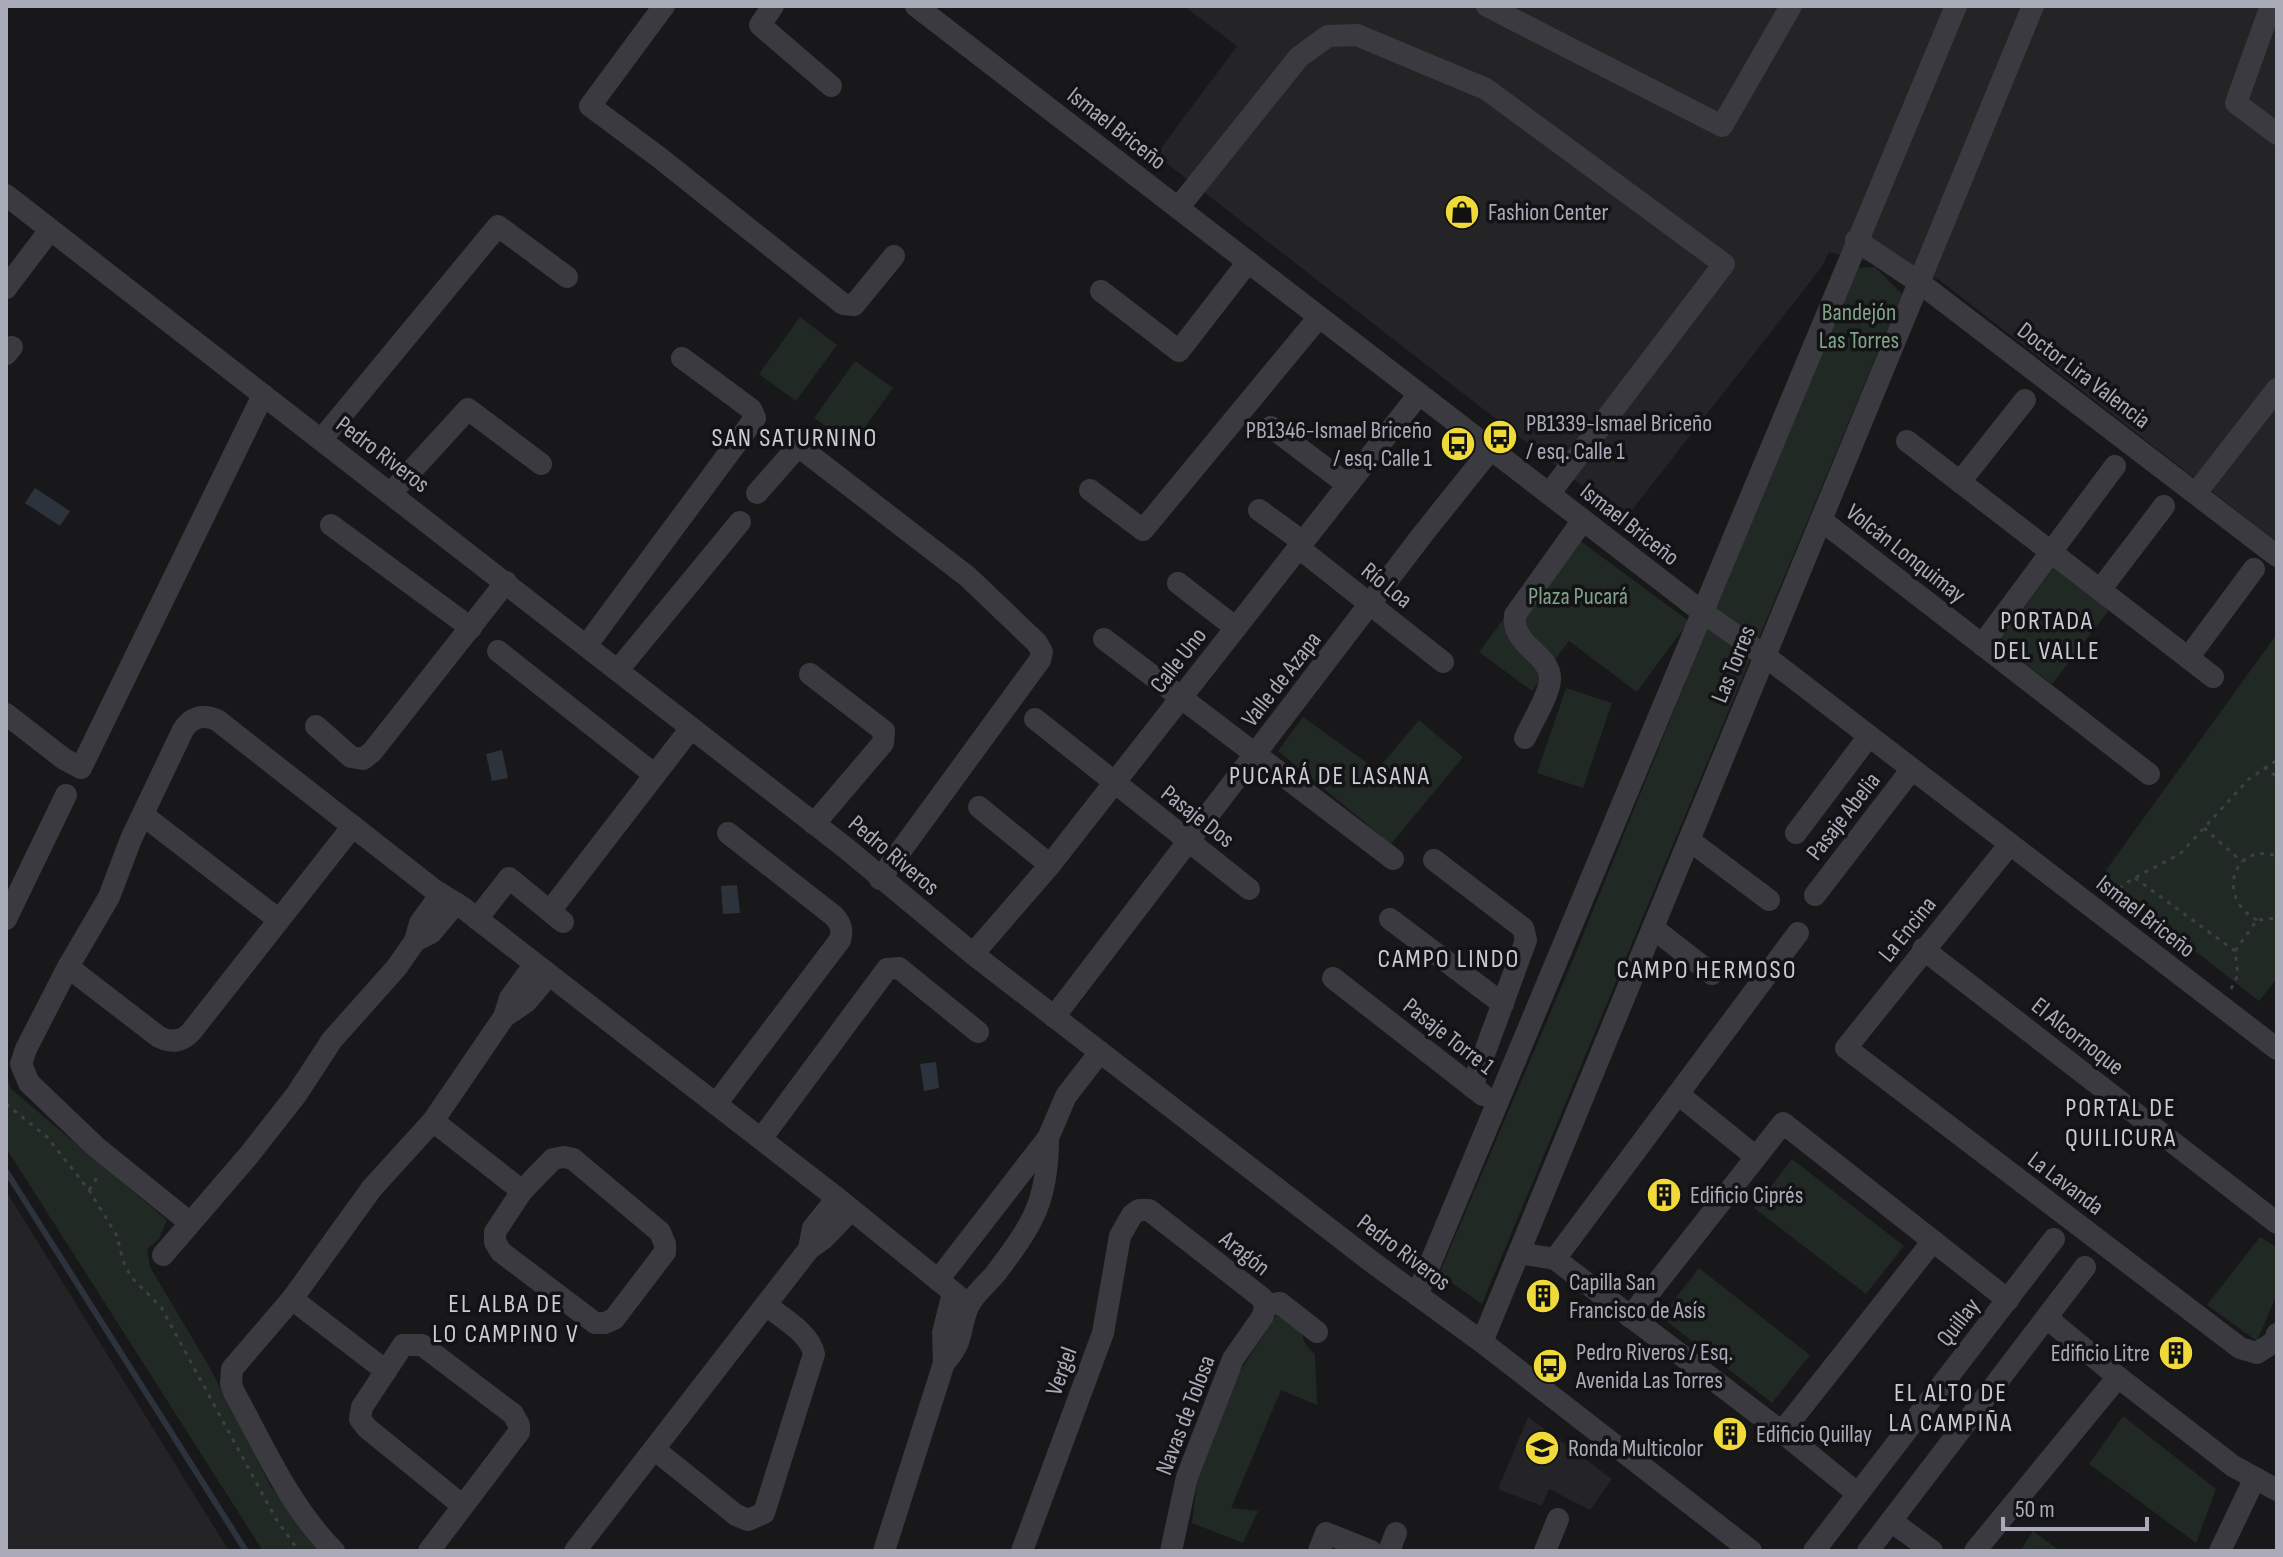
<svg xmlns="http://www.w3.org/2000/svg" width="2283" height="1557" font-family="'Sofia Sans Condensed',sans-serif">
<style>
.built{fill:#242326}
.green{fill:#212924}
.water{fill:#2d333d}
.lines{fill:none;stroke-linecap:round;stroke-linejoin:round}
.stream{stroke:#2d333d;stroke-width:6}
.path{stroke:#3e3f45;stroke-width:3;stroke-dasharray:4 6;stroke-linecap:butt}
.minor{stroke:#3a3a40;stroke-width:22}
.labels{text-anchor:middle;stroke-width:7;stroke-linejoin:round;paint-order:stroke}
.street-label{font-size:24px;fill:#a9abb9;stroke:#131214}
.poi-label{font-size:24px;fill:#a9abb9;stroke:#131214;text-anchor:start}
.park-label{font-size:24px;fill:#81a38a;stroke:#131214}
.neighbourhood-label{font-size:26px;letter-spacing:2px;fill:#cacbd5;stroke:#131214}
</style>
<rect width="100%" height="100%" fill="#181719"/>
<g class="built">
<path d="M 1184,6 L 2277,6 L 2277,542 L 1938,279 L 1829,252 L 1821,268 L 1625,519 L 1156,155 L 1237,46 Z"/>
<path d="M 6,1191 L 229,1551 L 6,1551 Z"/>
<path d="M 1528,1417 L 1612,1479 L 1590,1510 L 1549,1489 L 1542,1506 L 1498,1489 Z"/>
</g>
<g class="green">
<path d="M 1875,267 L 1902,294 L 1482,1304 L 1439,1274 L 1575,955 L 1853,268 Z"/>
<path d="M 800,317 L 837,345 L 796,401 L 759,374 Z"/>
<path d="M 855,361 L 893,388 L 852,445 L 814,418 Z"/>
<path d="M 1568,532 L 1689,621 L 1637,692 L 1569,641 L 1532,691 L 1479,652 Z"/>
<path d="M 2054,568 L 2109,610 L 2052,684 L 1997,642 Z"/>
<path d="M 2277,634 L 2277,978 L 2259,1001 L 2101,877 Z"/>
<path d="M 1566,688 L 1612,703 L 1583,788 L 1537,773 Z"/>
<path d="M 1303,717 L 1377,770 L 1419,720 L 1463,757 L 1391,844 L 1278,751 Z"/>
<path d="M 6,1074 L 11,1089 L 167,1220 L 159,1239 L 147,1249 L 150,1267 L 209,1366 L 271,1487 L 323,1551 L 263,1551 L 6,1148 Z"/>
<path d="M 1792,1159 L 1904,1246 L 1866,1294 L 1754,1208 Z"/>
<path d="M 2260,1237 L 2277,1247 L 2277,1294 L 2257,1341 L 2207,1305 Z"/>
<path d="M 1699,1268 L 1810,1355 L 1772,1403 L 1661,1317 Z"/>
<path d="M 1279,1311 L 1302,1327 C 1302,1340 1305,1346 1315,1354 L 1317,1405 L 1281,1390 L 1231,1508 L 1258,1511 L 1243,1543 L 1192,1523 L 1198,1476 L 1237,1376 Z"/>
<path d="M 2123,1416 L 2216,1489 L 2196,1543 L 2089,1464 Z"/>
<path d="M 2033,1531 L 2060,1551 L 2020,1551 Z"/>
</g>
<g class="water">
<path d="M 35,488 L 70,511 L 60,526 L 25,503 Z"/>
<path d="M 502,750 L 508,778 L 492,781 L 486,754 Z"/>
<path d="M 737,885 L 740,913 L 723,914 L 721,886 Z"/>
<path d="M 936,1062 L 939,1088 L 924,1091 L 920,1064 Z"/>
</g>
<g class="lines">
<path class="stream" d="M 6,1171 L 246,1551"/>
<g class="path">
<path d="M 2264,767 L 2277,777"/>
<path d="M 2204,828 L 2242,862"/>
<path d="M 2135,878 L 2235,951"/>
<path d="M 2111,894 L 2134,878 L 2180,854 L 2249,779 L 2277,760"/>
<path d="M 2257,920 C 2216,899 2232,841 2277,856"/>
<path d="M 2231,989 L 2238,975 L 2235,951 L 2257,920 L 2277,918"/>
<path d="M 6,1104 L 47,1137 L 89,1190 L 117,1236 L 123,1261 L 131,1277 L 161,1307 L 276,1519 L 299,1551"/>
<path d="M 89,1190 L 98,1176"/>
</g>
<g class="minor">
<path d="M 664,6 L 590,106 L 660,158 L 843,304 L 854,305 L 894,256"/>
<path d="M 773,6 L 760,25 L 831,86"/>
<path d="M 916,6 L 1701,611 L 1765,656 L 2277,1049"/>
<path d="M 1487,6 L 1722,126 L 1791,6"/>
<path d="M 2271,6 L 2236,103 L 2277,134"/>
<path d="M 6,195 L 847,849 L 973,954 L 1372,1262 L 1482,1342 L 1751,1551"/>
<path d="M 1178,208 L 1299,57 L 1328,36 L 1357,35 L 1486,89 L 1724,264 L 1549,494"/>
<path d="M 1856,240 L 1920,283 L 2277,556"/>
<path d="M 6,288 L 50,230"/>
<path d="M 1101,291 L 1179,351 L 1248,262"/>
<path d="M 6,354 L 12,347"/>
<path d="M 1271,427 L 1348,485"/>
<path d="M 321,440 L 498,226 L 567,277"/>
<path d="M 1907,441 L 2213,677"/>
<path d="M 1960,482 L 2025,400"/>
<path d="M 1090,490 L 1143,530 L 1319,317"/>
<path d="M 391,493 L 468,409 L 541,464"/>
<path d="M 757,493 L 794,451 L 802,449 L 968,577 L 1037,643 L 1042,652 L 1040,660 L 880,879"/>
<path d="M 2196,493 L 2277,389"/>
<path d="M 1259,510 L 1303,542"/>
<path d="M 1821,520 L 2149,774"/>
<path d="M 331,525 L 471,628"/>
<path d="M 1299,548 L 1443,662"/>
<path d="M 1178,583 L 1236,628"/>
<path d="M 2100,590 L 2164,506"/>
<path d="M 1104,639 L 1393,859"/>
<path d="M 1982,645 L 2115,466"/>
<path d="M 586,646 L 755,418 L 751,409 L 682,358"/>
<path d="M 498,651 L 655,775"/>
<path d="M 2188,658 L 2254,569"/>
<path d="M 618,670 L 740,522"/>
<path d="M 810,674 L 884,731 L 883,743 L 814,824"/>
<path d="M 6,714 L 64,759 L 81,768 L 263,395"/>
<path d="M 1035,719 L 1249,889"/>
<path d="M 316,726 L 351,757 L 363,759 L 372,752 L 506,582"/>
<path d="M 1525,738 C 1531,724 1550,694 1550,679 C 1551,654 1511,646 1515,615 L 1583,520"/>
<path d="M 979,807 L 1050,865"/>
<path d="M 143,815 L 279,920"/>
<path d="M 1796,833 L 1869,736"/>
<path d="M 1689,840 L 1769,900"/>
<path d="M 2010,844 L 1846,1048 L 2240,1348 L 2257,1353 L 2274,1342 L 2277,1334"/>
<path d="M 1434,860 L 1523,928 L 1526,940 L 1472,1087"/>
<path d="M 1815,895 L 1912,769"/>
<path d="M 550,911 L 691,728"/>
<path d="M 6,919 L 66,795"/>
<path d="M 477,919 L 509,878 L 563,922"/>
<path d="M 1390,919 L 1503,1004"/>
<path d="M 1653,928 L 1712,974"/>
<path d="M 415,941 L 431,933 L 456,903"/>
<path d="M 1923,949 L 2277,1223"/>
<path d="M 973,954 L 1050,865 L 1419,394"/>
<path d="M 68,967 L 159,1037 C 171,1043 182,1042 191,1032 L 353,826"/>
<path d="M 1333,978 L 1483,1095"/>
<path d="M 504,1017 L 526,1002 L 549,975"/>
<path d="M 1054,1017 L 1423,534 L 1491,449"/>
<path d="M 1678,1094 L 1756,1157"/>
<path d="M 716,1104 L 840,940 C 843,930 841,924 834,916 L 728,833"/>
<path d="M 433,1121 L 522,1191"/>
<path d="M 761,1139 L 887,969 L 899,968 L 978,1032"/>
<path d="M 564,1157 L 573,1159 L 660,1232 L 665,1244 L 665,1252 L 614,1319 L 605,1323 L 595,1323 L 501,1252 L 495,1242 L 495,1232 L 522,1191 L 553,1159 Z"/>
<path d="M 189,1222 L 96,1147 L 29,1083 L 21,1064 L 26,1049 L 68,967 L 109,897 L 131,839 L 183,730 C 191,717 203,714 217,720 L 433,889 L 462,907 L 837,1198 L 969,1305"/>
<path d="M 809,1249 L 813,1228 L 837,1198"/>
<path d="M 1519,1253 L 1555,1259 L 1798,933"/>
<path d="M 163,1255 L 249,1155 L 296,1095 L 332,1040 L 397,967 L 415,941 L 420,923 L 441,894"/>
<path d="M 1555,1259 L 1782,1432 L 1858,1494"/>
<path d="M 938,1280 L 1048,1138 L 1066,1096 L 1100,1052"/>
<path d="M 1417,1295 L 1956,6"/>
<path d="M 292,1299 L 386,1371"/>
<path d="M 1265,1305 L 1280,1303 L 1317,1332"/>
<path d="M 1630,1317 L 1783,1123 L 2008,1300"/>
<path d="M 2047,1318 L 2118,1377"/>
<path d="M 1482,1342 L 2033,6"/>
<path d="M 944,1363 L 943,1333 L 953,1293"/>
<path d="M 1782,1432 L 1933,1241"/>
<path d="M 654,1449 L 736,1515 L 748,1520 L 764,1513 L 814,1354 C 810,1333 782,1318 766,1305"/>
<path d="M 1891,1521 L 1932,1551"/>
<path d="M 334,1551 C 290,1507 264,1447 234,1392 L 231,1384 L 232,1369 L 292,1299 L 372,1188 L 433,1121 L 504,1017 L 510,998 L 535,964"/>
<path d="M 429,1551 L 519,1432 L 519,1425 L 513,1414 L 422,1345 L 403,1345 L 362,1407 L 360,1419 L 367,1428 L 463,1506"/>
<path d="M 575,1551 L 809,1249 L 823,1239 L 851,1210"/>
<path d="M 884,1551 L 944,1363 C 965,1340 958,1331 968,1307 C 973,1295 988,1283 996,1273 C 1033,1224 1048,1201 1048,1138"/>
<path d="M 1022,1551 L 1103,1333 L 1120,1236 L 1132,1215 L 1139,1210 L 1149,1210 L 1262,1298 L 1265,1305"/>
<path d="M 1171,1551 L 1187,1477 L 1233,1359 L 1263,1316 L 1265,1305"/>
<path d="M 1319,1551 L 1326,1533 L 1371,1551"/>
<path d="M 1389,1551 L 1396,1533"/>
<path d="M 1545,1551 L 1558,1519"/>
<path d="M 1814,1551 L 2054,1239"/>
<path d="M 1868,1551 L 2085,1267"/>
<path d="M 1975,1551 L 2118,1377 L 2233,1466 L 2277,1490"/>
<path d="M 2220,1551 L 2254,1480"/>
</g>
</g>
<defs>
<g id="shop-disc" transform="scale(1.8)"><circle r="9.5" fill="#f0da39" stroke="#131214"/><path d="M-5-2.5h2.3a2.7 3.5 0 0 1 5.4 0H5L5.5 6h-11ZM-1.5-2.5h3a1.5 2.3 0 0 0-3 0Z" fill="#111"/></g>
<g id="bus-disc" transform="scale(1.8)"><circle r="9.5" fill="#f0da39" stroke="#131214"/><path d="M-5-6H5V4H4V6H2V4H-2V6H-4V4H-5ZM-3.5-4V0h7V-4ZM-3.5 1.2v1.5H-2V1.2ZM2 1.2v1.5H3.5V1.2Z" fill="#111"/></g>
<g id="building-disc" transform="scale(1.8)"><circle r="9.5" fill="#f0da39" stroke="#131214"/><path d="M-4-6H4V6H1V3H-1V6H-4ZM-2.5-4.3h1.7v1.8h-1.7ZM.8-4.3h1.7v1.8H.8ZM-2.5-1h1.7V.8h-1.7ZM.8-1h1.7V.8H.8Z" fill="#111"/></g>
<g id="school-disc" transform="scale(1.8)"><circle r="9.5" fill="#f0da39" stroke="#131214"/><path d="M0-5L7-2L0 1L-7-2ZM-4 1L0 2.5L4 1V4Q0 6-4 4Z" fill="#111"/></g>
</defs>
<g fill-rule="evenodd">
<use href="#shop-disc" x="1462" y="212"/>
<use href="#bus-disc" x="1500" y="437"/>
<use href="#bus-disc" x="1458" y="444"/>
<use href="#building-disc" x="1664" y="1195"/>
<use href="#building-disc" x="1543" y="1296"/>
<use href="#building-disc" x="2176" y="1353"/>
<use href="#bus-disc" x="1550" y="1366"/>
<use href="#building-disc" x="1730" y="1434"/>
<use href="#school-disc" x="1542" y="1448"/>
</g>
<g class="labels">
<g class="street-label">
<text transform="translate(1117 128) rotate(38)" y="8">Ismael Briceño</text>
<text transform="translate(2084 375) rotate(37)" y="8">Doctor Lira Valencia</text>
<text transform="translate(383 454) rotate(37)" y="8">Pedro Riveros</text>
<text transform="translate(1630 524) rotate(38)" y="8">Ismael Briceño</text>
<text transform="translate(1906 553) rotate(38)" y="8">Volcán Lonquimay</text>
<text transform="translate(1387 585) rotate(39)" y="8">Río Loa</text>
<text transform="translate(1178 660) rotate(-52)" y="8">Calle Uno</text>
<text transform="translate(1733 664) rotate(-68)" y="8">Las Torres</text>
<text transform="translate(1281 679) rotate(-52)" y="8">Valle de Azapa</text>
<text transform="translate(1198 816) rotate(38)" y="8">Pasaje Dos</text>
<text transform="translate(1843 816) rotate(-52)" y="8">Pasaje Abelia</text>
<text transform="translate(894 855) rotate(40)" y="8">Pedro Riveros</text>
<text transform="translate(2146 916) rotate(38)" y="8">Ismael Briceño</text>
<text transform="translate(1907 929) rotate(-51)" y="8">La Encina</text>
<text transform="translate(1449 1036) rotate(38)" y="8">Pasaje Torre 1</text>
<text transform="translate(2078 1036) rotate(38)" y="8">El Alcornoque</text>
<text transform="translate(2066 1183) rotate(37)" y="8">La Lavanda</text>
<text transform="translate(1404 1252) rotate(37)" y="8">Pedro Riveros</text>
<text transform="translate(1245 1253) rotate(38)" y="8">Aragón</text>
<text transform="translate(1958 1322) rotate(-52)" y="8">Quillay</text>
<text transform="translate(1061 1371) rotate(-70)" y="8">Vergel</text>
<text transform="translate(1185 1415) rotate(-69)" y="8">Navas de Tolosa</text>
</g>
<g class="poi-label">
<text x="1488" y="220">Fashion Center</text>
<text x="1526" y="431">PB1339-Ismael Briceño<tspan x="1526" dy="28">/ esq. Calle 1</tspan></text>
<text x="1432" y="438" text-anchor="end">PB1346-Ismael Briceño<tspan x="1432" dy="28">/ esq. Calle 1</tspan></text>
<text x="1690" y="1203">Edificio Ciprés</text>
<text x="1569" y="1290">Capilla San<tspan x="1569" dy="28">Francisco de Asís</tspan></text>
<text x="1576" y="1360">Pedro Riveros / Esq.<tspan x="1576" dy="28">Avenida Las Torres</tspan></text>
<text x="2150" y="1361" text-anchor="end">Edificio Litre</text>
<text x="1756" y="1442">Edificio Quillay</text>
<text x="1568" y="1456">Ronda Multicolor</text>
</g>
<g class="park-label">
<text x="1859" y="320">Bandejón<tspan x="1859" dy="28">Las Torres</tspan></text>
<text x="1578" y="604">Plaza Pucará</text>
</g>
<g class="neighbourhood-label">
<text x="795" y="446">SAN SATURNINO</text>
<text x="2047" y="629">PORTADA<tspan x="2047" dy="30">DEL VALLE</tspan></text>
<text x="1330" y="784">PUCARÁ DE LASANA</text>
<text x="1449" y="967">CAMPO LINDO</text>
<text x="1707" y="978">CAMPO HERMOSO</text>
<text x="2121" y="1116">PORTAL DE<tspan x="2121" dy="30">QUILICURA</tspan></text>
<text x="506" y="1312">EL ALBA DE<tspan x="506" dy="30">LO CAMPINO V</tspan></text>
<text x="1951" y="1401">EL ALTO DE<tspan x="1951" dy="30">LA CAMPIÑA</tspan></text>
</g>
</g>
<rect width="2283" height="1557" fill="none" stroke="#a9abb9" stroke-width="16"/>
<path d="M2003 1517v12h144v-12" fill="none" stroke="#a9abb9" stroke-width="4"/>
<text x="2015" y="1517" font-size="24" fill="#a9abb9" stroke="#131214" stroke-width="6" paint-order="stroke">50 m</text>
</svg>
